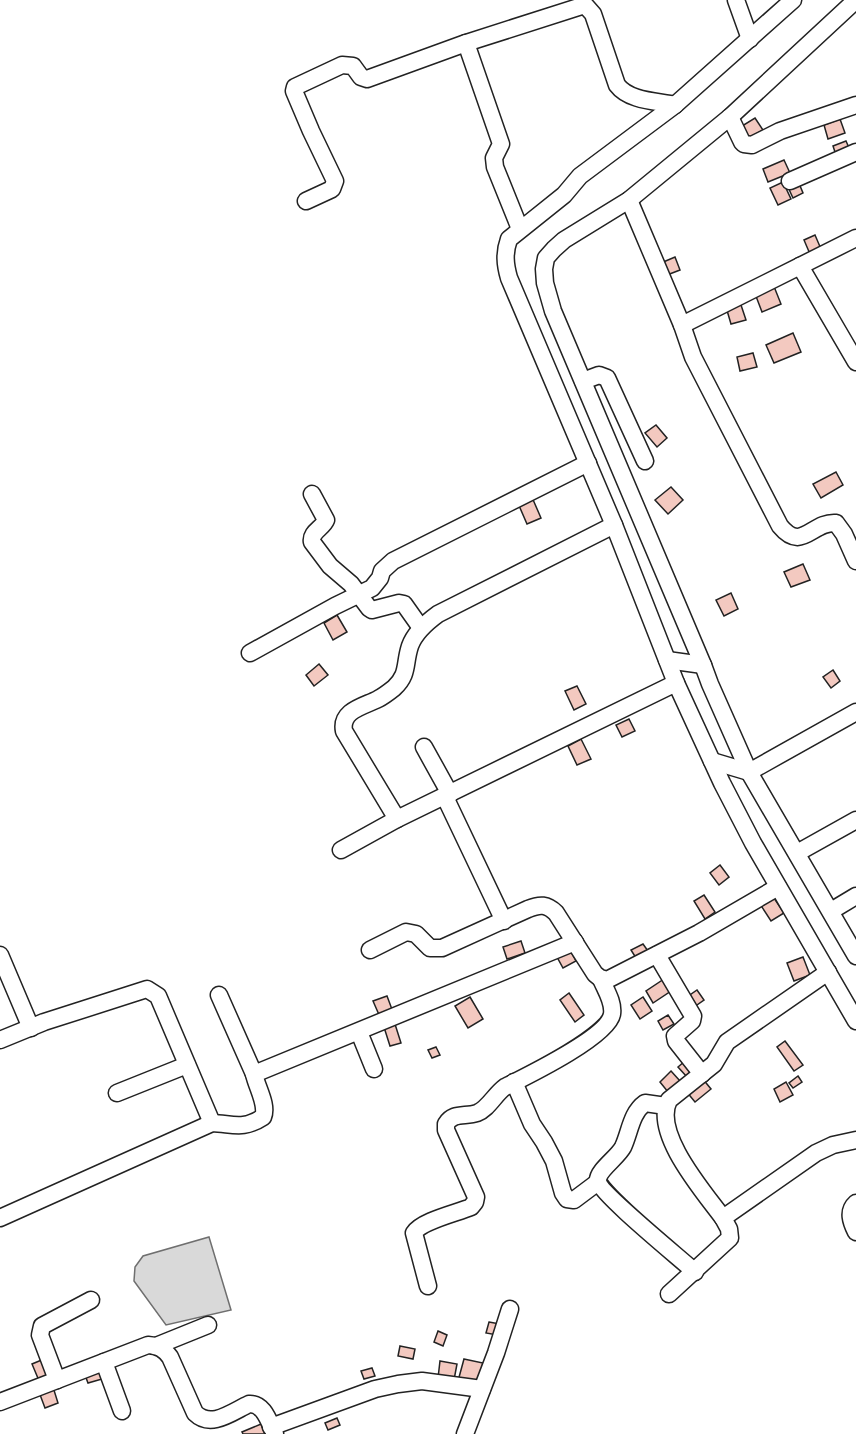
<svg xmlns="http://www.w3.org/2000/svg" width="856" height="1434" font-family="'Noto Sans',sans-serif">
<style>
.water{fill:#d9d9d9;stroke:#6f6f6f;stroke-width:1.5}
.building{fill:#f3c9c0;stroke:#222;stroke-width:1.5}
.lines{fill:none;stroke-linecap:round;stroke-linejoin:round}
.minor-casing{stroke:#222;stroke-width:19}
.minor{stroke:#fff;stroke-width:16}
</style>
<rect width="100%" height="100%" fill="#fff"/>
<path class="water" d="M 209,1237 L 231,1310 L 166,1325 L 134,1281 L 135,1267 L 143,1256 Z"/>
<g class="building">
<path d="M 755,118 L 763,130 L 749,138 L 742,126 Z"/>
<path d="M 840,119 L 845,133 L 828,139 L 824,125 Z"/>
<path d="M 846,141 L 850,150 L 836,155 L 833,146 Z"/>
<path d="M 784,160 L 790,173 L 768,182 L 763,169 Z"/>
<path d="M 798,181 L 803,193 L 793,198 L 787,185 Z"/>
<path d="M 783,182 L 791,199 L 778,205 L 770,188 Z"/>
<path d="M 815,235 L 821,249 L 810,254 L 804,240 Z"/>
<path d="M 675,257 L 680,270 L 667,275 L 661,263 Z"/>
<path d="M 773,284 L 781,304 L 762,312 L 754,291 Z"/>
<path d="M 740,302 L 746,320 L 731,324 L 726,307 Z"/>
<path d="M 793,333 L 801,352 L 774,363 L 766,345 Z"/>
<path d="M 753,353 L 757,367 L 740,371 L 737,357 Z"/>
<path d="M 656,425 L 667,438 L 657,447 L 645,433 Z"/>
<path d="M 836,472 L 843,485 L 821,498 L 813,484 Z"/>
<path d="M 671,487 L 683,500 L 668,514 L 655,500 Z"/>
<path d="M 531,495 L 541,518 L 527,524 L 517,501 Z"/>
<path d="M 803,564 L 810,580 L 791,587 L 784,572 Z"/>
<path d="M 731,593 L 738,609 L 724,616 L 716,600 Z"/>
<path d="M 337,615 L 347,632 L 333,640 L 324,623 Z"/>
<path d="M 319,664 L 328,675 L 314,686 L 306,675 Z"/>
<path d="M 833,670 L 840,681 L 831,688 L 823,677 Z"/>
<path d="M 577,686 L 586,704 L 574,710 L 565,691 Z"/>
<path d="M 629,719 L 635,731 L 622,737 L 616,725 Z"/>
<path d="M 581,739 L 591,759 L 577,765 L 568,746 Z"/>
<path d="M 720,865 L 729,877 L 719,885 L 710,873 Z"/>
<path d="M 704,895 L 715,912 L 705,919 L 694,901 Z"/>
<path d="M 772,895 L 784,913 L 771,921 L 760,904 Z"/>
<path d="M 521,941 L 525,953 L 507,959 L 503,947 Z"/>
<path d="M 643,944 L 648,951 L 636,958 L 631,950 Z"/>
<path d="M 570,950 L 576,961 L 563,968 L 557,957 Z"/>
<path d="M 803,957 L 810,975 L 794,981 L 787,963 Z"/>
<path d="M 664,979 L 671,991 L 653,1003 L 646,991 Z"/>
<path d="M 697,990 L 704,1000 L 694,1007 L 687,997 Z"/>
<path d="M 569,993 L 584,1015 L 575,1022 L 560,1000 Z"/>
<path d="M 387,996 L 393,1012 L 380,1017 L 373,1001 Z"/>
<path d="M 470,997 L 483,1019 L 468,1028 L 455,1006 Z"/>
<path d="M 643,997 L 652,1011 L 640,1019 L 631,1005 Z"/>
<path d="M 668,1015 L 674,1024 L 663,1030 L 658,1021 Z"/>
<path d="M 394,1021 L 401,1043 L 390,1046 L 383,1024 Z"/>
<path d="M 785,1041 L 803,1065 L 794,1071 L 777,1047 Z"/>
<path d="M 436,1047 L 440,1055 L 432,1058 L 428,1050 Z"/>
<path d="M 685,1061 L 694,1072 L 687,1077 L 678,1067 Z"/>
<path d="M 671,1071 L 680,1081 L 668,1092 L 660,1082 Z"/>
<path d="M 798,1076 L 802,1082 L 793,1088 L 789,1083 Z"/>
<path d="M 702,1078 L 711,1089 L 695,1102 L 686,1091 Z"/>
<path d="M 786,1082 L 793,1095 L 780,1102 L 774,1089 Z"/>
<path d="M 489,1322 L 500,1324 L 497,1335 L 486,1333 Z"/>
<path d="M 438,1331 L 447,1335 L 443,1346 L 434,1342 Z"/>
<path d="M 400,1346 L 415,1349 L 413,1359 L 398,1356 Z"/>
<path d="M 44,1359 L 52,1379 L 40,1383 L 32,1364 Z"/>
<path d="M 464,1359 L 483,1363 L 477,1386 L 458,1381 Z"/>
<path d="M 440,1361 L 457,1364 L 454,1380 L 438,1378 Z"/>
<path d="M 372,1368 L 375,1376 L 364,1379 L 361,1371 Z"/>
<path d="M 100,1371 L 102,1379 L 88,1383 L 85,1375 Z"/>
<path d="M 53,1387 L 58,1403 L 45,1408 L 39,1392 Z"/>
<path d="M 337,1418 L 340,1425 L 328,1430 L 325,1423 Z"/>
<path d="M 261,1424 L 265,1434 L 243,1434 L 242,1432 Z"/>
</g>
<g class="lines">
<g class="minor-casing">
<g id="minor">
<path d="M 736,0 L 750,39"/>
<path d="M 793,0 L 675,105 L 580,176 L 564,195 L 509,239 C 504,253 505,264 509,278 L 614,525 L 676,683 L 722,783 L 753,843 L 856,1021"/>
<path d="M 856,0 L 730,117 L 629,200 L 564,240 L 554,249 L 546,258 L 544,269 L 545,283 L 553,311 L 703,665 L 710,684 L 749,772 L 856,956"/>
<path d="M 466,43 L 501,144 L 494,158 L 495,167 L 520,229"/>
<path d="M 730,117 L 742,142 L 744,144 L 752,145 L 780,131 L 856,105"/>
<path d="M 790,181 L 856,152"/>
<path d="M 629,200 L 682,325 L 693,357 L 780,526 C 802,553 812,521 836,523 L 844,534 L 856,561"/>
<path d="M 306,201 L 332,189 L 335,181 L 311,131 L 294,91 L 295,87 L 342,65 L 353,66 L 361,77 L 367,79 L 466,43 L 585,5 L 593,14 L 617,85 C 629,101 656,101 675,105"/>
<path d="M 800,266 L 856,362"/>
<path d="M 682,325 L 856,238"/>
<path d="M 583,381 L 599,375 L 607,378 L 645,461"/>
<path d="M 312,494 L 326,520 C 323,528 310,532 312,542 L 330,566 L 351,584 L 369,608 L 372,610 L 399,603 L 404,604 L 421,628"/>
<path d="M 250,653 L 335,606 L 372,588 L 380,578 L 382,571 L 393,561 L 588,463"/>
<path d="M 667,660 L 703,665"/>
<path d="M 424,747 L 450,794"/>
<path d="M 712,761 L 749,772 L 856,712"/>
<path d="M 445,797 L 504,921"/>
<path d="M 397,819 L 344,731 C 340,710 365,706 378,699 C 384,696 389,692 394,688 C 409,674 404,664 410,646 C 415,632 427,622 438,614 L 614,525"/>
<path d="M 341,850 L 397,819 L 676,683"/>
<path d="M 797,853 L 856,820"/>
<path d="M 831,911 L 856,896"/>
<path d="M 370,950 L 406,932 L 416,934 L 430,948 L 442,948 L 528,909 C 540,904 547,904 556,913 L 595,974 L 600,978 L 607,980 L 699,933 L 778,887"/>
<path d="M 0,955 L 31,1028"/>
<path d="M 657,955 L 693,1016 L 692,1021 L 675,1036 L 676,1041 L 702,1074"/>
<path d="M 219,995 L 254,1074"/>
<path d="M 359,1032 L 374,1069"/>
<path d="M 0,1040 L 44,1022 L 147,989 L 158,996 L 212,1123"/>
<path d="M 514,1082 L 532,1124 L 544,1142 L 554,1161 L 563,1193 L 567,1199 L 574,1200 L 598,1182"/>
<path d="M 117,1093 L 187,1065"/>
<path d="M 666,1106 L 645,1103 C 631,1113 630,1132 623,1147 C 618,1157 598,1170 598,1180 C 598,1192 681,1259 695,1272"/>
<path d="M 856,1203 C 847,1211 851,1222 856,1232"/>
<path d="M 0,1218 L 212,1123 C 234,1124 243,1130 263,1117 C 268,1105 257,1088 254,1074 L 575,942"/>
<path d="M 723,1218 C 704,1192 652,1133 669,1100 L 714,1064 L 727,1042 L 828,972"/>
<path d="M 428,1286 L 414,1233 C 421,1221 457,1213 471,1207 L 475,1202 L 476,1197 L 446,1130 L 446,1124 C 453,1112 465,1117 477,1113 C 488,1109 495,1094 505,1087 C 527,1076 609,1036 612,1014 C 614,1002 605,989 601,979"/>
<path d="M 669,1294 L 730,1238 L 729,1229 L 723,1218 L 816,1153 L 833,1145 L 856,1140"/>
<path d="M 156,1346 L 208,1325"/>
<path d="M 104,1362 L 122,1411"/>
<path d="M 57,1380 L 40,1335 L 42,1326 L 91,1300"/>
<path d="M 0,1402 L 148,1345 C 159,1346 164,1349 170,1357 L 195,1413 C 211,1429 232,1412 249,1404 C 264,1403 269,1422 275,1434"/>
<path d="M 271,1427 L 375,1389 L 398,1384 L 422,1381 L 482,1389"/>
<path d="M 465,1434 L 496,1353 L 510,1309"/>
</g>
</g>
<use href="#minor" class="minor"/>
</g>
</svg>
